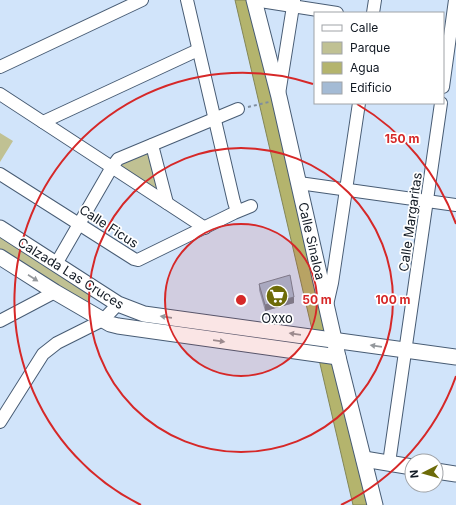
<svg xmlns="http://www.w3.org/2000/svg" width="456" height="505" font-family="Inter,sans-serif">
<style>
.park{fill:#c0c193}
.water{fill:#b4b46d;stroke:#838657}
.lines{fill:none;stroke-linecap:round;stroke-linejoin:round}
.minor-casing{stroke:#485c74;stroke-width:14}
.tertiary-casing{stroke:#485c74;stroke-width:17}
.path{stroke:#7f8e9f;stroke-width:2;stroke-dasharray:3 3;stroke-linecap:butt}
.minor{stroke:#fff;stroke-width:12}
.tertiary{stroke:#fff;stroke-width:15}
.wall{fill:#8da1b7}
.shaded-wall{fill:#738395}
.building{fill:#a4bbd5;stroke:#738395}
.oneway{fill:#94989c}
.ring{fill:none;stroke:#d62828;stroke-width:2}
.labels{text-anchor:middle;stroke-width:3.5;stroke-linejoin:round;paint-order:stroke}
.street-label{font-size:13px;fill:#111923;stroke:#fff}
.poi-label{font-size:13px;fill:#111923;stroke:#fff}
.centre{fill:#d62828;stroke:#fff;stroke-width:2}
.ring-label{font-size:12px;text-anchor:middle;font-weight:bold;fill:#d62828;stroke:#fff;stroke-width:3.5;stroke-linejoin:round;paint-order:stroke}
</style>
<rect width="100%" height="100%" fill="#d1e4fa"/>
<g class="park">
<path d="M 0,133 L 13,141 L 0,162 Z"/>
<path d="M 151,146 L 166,200 L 113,166 Z"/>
<path d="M 0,237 L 92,295 L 87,303 L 0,251 Z"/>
</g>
<path class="water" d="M 235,0 L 249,0 L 370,505 L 353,505 Z"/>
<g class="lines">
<g class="minor-casing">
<g id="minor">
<path d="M 187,0 L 234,202 L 237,211"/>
<path d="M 254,0 L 337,13"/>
<path d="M 373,13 L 375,0"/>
<path d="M 0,67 L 142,0"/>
<path d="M 443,87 L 455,0"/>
<path d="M 0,94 L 205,228"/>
<path d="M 279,94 L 294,0"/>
<path d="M 43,122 L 198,50"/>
<path d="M 152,145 L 167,203"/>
<path d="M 0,174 L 134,259 L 138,260 L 234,213 L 251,206"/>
<path d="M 299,183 L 456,205"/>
<path d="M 56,264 L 112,167 L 118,159 L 238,109"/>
<path d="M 327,305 L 332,283 L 359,103"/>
<path d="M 0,321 L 55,292"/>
<path d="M 0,422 L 43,354 L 57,343 L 103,320 L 118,304"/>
<path d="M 389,463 L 441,103"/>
</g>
</g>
<g class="tertiary-casing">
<g id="tertiary">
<path d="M 254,0 L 279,97 L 338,357 L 375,505"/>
<path d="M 0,228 L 118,304 L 144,314 L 456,357"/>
<path d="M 0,257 L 55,292 L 110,324 L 118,326 L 338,357"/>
<path d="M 364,459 L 412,467"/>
<path d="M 436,471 L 456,474"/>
</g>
</g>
<path class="path" d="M 248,107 L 269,102"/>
<use href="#minor" class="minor"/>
<use href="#tertiary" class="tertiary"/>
</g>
<path class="wall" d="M 259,284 L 294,303 L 265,311 L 259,290 Z"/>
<path class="shaded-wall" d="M 294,297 L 294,303 L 265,311 L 265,305 Z"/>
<path class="building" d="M 290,275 L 294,297 L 265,305 L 259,284 Z"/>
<defs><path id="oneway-solid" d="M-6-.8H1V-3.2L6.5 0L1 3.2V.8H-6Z"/></defs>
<g class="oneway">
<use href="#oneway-solid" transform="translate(33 278) rotate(33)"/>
<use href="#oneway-solid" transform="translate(166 317) rotate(-172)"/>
<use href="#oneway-solid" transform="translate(295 334) rotate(-172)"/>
<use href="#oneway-solid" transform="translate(219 341) rotate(8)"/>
<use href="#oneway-solid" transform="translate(376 346) rotate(-172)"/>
</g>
<circle cx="241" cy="300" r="76" fill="#d62828" fill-opacity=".12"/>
<g class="ring">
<circle cx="241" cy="300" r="76"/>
<circle cx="241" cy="300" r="152"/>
<path d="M456 376A228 228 0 0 1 341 505M141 505A228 228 0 0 1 313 84M357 104A228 228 0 0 1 456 224"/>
</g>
<defs>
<g id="supermarket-disc" transform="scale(1.15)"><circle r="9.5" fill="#6d6b08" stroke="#fff"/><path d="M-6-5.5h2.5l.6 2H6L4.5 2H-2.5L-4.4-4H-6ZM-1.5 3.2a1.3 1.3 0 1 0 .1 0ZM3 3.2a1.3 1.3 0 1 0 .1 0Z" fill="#fff"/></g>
</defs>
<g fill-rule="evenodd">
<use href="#supermarket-disc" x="277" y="296"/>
</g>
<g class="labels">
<g class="street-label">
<text transform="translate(410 222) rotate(-82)" y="5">Calle Margaritas</text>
<text transform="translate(109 226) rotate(33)" y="5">Calle Ficus</text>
<text transform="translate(312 241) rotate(77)" y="5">Calle Sinaloa</text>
<text transform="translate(71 273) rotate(32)" y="5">Calzada Las Cruces</text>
</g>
<g class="poi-label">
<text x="277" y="323">Oxxo</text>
</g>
</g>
<circle cx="241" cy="300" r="6" class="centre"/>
<g class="ring-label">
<text x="402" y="143">150 m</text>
<text x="317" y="304">50 m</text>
<text x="393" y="304">100 m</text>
</g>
<rect x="314" y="12" width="130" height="92" fill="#ffffff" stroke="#a0a3a7"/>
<rect x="322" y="25" width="20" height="6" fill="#ffffff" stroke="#a0a3a7"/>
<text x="350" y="32" font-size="12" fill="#111923">Calle</text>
<rect x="322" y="42" width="20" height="12" fill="#c0c193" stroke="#a0a3a7"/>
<text x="350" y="52" font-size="12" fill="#111923">Parque</text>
<rect x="322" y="62" width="20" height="12" fill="#b4b46d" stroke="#a0a3a7"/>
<text x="350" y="72" font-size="12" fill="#111923">Agua</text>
<rect x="322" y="82" width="20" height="12" fill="#a4bbd5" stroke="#a0a3a7"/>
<text x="350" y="92" font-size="12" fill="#111923">Edificio</text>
<g transform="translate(424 473) rotate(264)"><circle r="19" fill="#ffffff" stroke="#a0a3a7"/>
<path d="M0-3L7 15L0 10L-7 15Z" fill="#6d6b08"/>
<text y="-6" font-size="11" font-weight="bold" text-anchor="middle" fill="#111923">N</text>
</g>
</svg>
